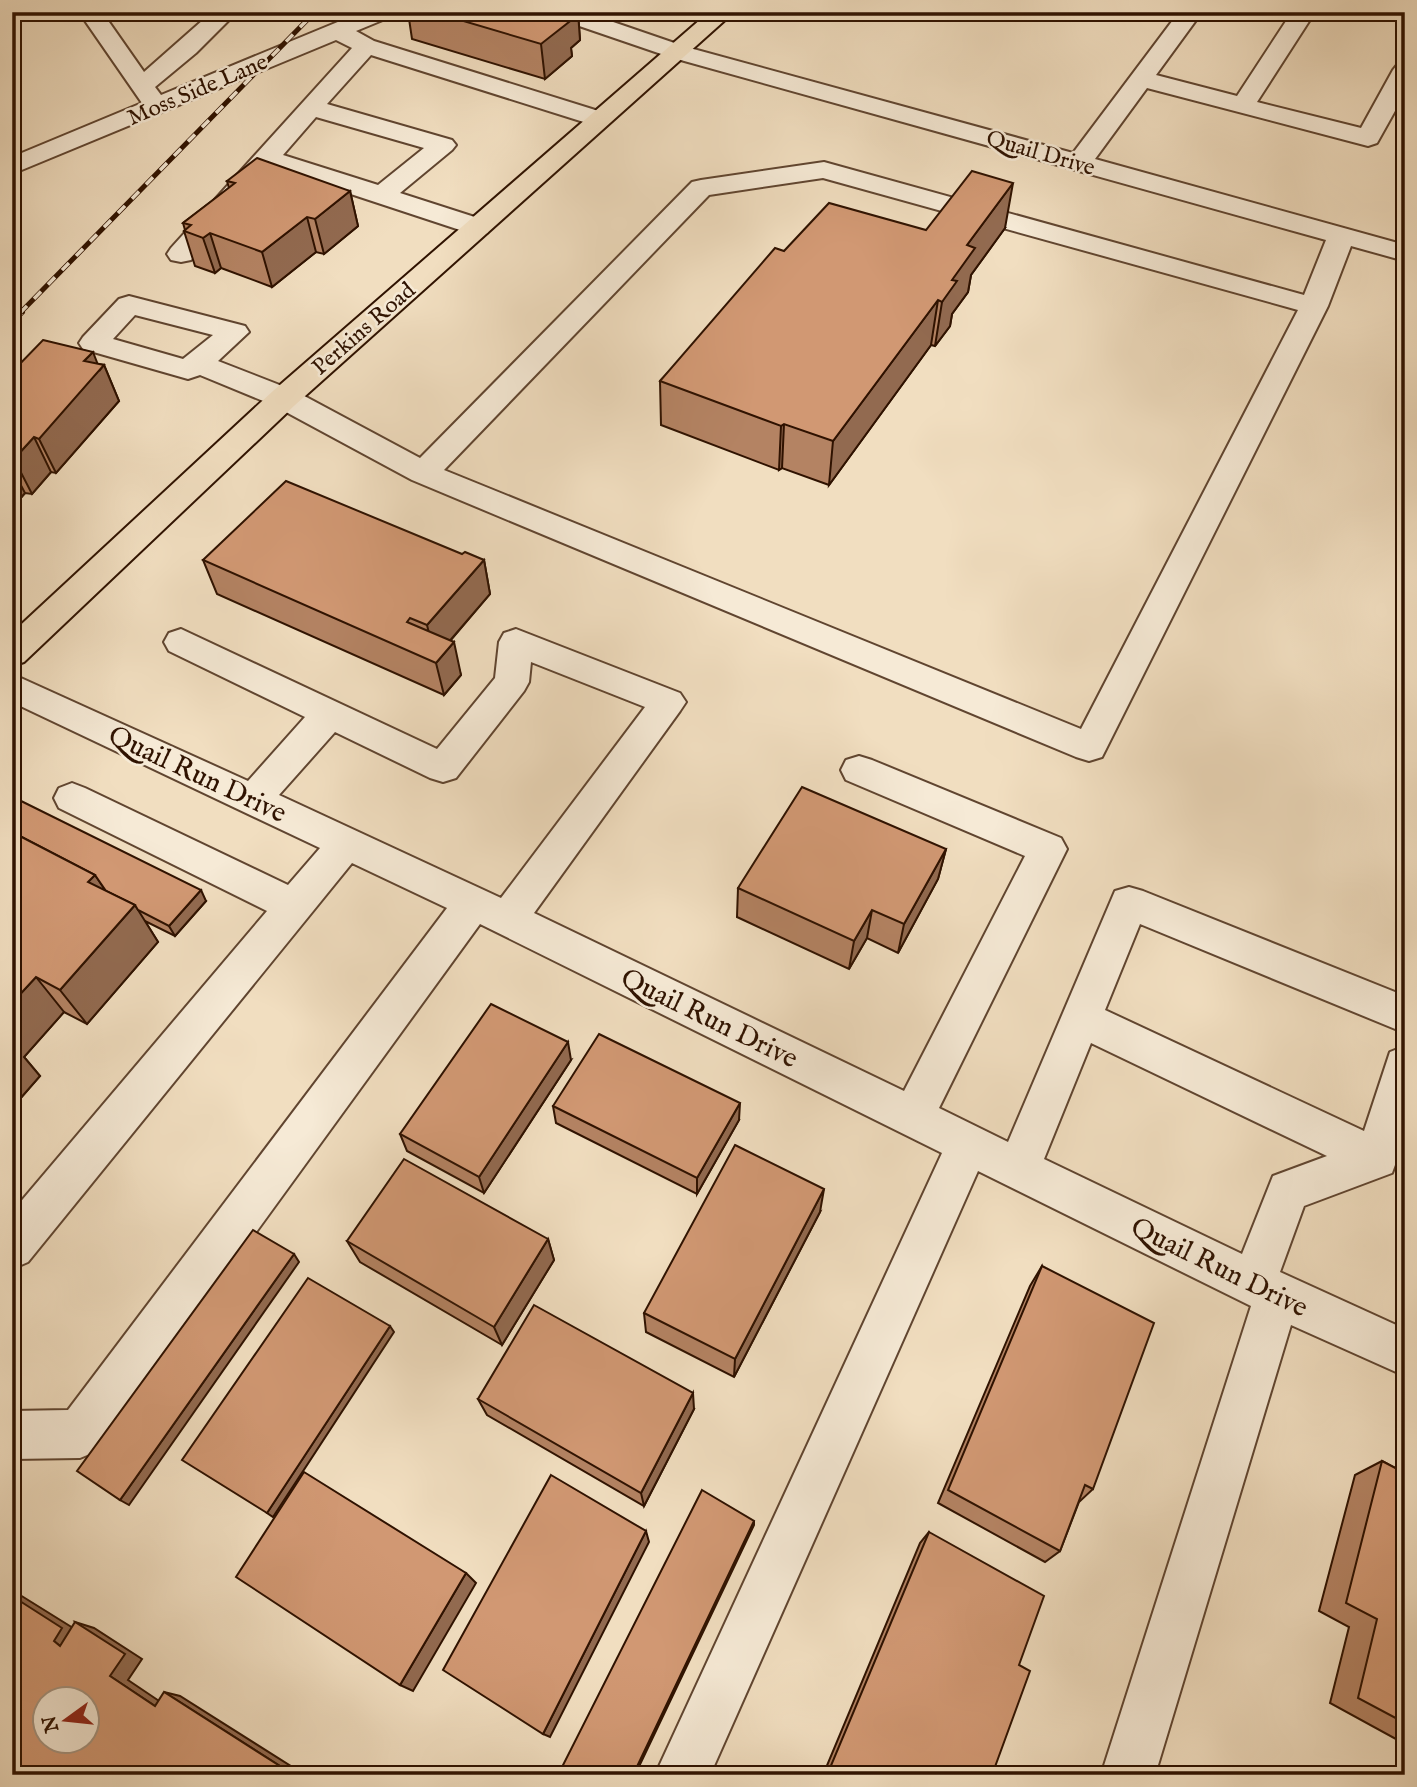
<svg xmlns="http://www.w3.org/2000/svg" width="1417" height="1787" font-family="'IM FELL English',serif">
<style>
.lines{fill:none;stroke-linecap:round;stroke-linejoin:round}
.minor-casing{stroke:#604530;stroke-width:4}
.major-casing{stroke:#2f1200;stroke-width:4}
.minor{fill:#f6ead6;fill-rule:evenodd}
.major{fill:#f1dec0;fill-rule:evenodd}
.rail-far1-casing{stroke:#2f1200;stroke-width:5}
.rail-casing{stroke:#2f1200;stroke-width:6}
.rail-far1{stroke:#f6ead6;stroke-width:3.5;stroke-dasharray:10;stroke-linecap:butt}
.rail{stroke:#f6ead6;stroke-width:4.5;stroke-dasharray:13;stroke-linecap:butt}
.wall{fill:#b48363;stroke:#2f1200;stroke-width:2}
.shaded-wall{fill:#926a50;stroke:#2f1200;stroke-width:2}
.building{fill:#d19873;stroke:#2f1200;stroke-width:2;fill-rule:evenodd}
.labels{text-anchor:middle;stroke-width:5;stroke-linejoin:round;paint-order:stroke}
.far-street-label{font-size:23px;fill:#2f1200;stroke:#f6ead6}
.street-label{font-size:28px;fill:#2f1200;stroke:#f6ead6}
</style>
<rect width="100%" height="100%" fill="#f1dec0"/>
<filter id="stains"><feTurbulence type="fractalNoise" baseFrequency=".00286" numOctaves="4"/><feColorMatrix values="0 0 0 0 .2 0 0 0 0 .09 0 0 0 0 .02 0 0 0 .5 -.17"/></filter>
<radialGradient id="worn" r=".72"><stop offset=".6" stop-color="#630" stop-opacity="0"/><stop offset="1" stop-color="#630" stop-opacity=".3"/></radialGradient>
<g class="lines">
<g class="minor-casing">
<g id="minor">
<path d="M 79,12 L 102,12 L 144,72 L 212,12 L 237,12 L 196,53 L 155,87 L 161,95 L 362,12 L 393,12 L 390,17 L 356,31 L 374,41 L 608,114 L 611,119 L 608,124 L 599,126 L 590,124 L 371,55 L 327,104 L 452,140 L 456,145 L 452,150 L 400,193 L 487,221 L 491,227 L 487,233 L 478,235 L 469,233 L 272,168 L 191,260 L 181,262 L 171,260 L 167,254 L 171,248 L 352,48 L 336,40 L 12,174 L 12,157 L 142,103 ZM 316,117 L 424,148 L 378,185 L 283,155 Z"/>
<path d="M 550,12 L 584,12 L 686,47 L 1073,153 L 1179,12 L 1202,12 L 1156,75 L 1237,96 L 1292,12 L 1315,12 L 1257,102 L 1361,128 L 1393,70 L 1397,65 L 1405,63 L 1405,93 L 1377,143 L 1368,146 L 1147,88 L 1095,159 L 1405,245 L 1405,261 L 1351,246 L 1328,306 L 1102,757 L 1089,761 L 1076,757 L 412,480 L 273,405 L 200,375 L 188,379 L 83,349 L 79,343 L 83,337 L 119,299 L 129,296 L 245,326 L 249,332 L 218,361 L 295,391 L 420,458 L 692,182 L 701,180 L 824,162 L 1304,295 L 1326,240 L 670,57 L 553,17 ZM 823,178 L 1298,310 L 1081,729 L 444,470 L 709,195 ZM 135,315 L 213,335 L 183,359 L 113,339 Z"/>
<path d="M 181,629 L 437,749 L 495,678 L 499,642 L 504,633 L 516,629 L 680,693 L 686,702 L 680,711 L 534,913 L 904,1091 L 1025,856 L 846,780 L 841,770 L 846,760 L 859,756 L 872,760 L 1061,838 L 1067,849 L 939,1108 L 1008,1142 L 1115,891 L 1129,887 L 1143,891 L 1405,996 L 1405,1033 L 1140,924 L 1105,1010 L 1364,1131 L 1390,1052 L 1405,1046 L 1405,1138 L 1392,1173 L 1304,1206 L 1280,1272 L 1405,1329 L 1405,1376 L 1291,1325 L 1155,1775 L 1101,1775 L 1251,1306 L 978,1171 L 710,1775 L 655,1775 L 942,1153 L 480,924 L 97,1451 L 80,1458 L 12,1459 L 12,1411 L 68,1410 L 447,908 L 352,863 L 28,1262 L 12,1269 L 12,1212 L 267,911 L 59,808 L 54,798 L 59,788 L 72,783 L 85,788 L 288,885 L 320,848 L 12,702 L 12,674 L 248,781 L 305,717 L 169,651 L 164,642 L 169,633 ZM 531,662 L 645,707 L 501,898 L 279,795 L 335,732 L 430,778 L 443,782 L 456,778 L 524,691 L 529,682 ZM 1091,1043 L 1327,1156 L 1273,1176 L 1242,1254 L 1044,1159 Z"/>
</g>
</g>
<g class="major-casing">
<path id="major" d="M 709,12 L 734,12 L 295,405 L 24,662 L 12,666 L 12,633 L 273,391 Z"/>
</g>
<use href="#minor" class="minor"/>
<use href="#major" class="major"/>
<g class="rail-far1-casing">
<path id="rail-far1" d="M 20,313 L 315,12"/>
</g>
<g class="rail-casing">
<path id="rail" d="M 12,322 L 22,312"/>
</g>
<use href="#rail-far1" class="rail-far1"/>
<use href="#rail" class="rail"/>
</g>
<g class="wall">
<path d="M 408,12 L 578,12 L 580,40 L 571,48 L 572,56 L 545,79 L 412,39 Z"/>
<path d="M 227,181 L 350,191 L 358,226 L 324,254 L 316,252 L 272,287 L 221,268 L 215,273 L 195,266 L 184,231 L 185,230 L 183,223 L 229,188 Z"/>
<path d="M 1005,228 L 971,275 L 968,292 L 952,314 L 950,326 L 935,346 L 931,345 L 829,485 L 782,468 L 779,470 L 661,425 L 660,381 L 784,251 L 926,230 Z"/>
<path d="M 98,364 L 104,365 L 119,401 L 56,473 L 51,472 L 32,494 L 25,493 L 12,508 L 12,372 Z"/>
<path d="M 462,554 L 484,560 L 490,594 L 450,641 L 461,675 L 444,695 L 217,594 L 203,560 Z"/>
<path d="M 12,798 L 206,901 L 175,936 L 145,921 L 158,942 L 87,1024 L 64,1012 L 24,1057 L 40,1076 L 12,1108 Z"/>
<path d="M 946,849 L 938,879 L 898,953 L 867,938 L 849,969 L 737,917 L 738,888 Z"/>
<path d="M 571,1060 L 484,1193 L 407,1151 L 400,1134 Z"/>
<path d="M 553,1106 L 739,1120 L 697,1194 L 556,1123 Z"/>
<path d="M 820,1212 L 734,1377 L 646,1332 L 644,1313 Z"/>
<path d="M 548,1239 L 554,1260 L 502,1345 L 360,1262 L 347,1241 Z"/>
<path d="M 1042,1266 L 1093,1489 L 1079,1502 L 1060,1551 L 1045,1562 L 938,1503 L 1030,1286 Z"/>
<path d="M 478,1399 L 694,1409 L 644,1506 L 487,1415 Z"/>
<path d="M 1382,1461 L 1405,1473 L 1405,1744 L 1330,1703 L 1349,1627 L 1319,1611 L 1355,1475 Z"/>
<path d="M 929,1532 L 1019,1665 L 992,1775 L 823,1775 L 920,1543 Z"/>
<path d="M 1336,1770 L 1345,1775 L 1308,1775 L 1309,1772 Z"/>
</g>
<g class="shaded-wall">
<path d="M 570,12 L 578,12 L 580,40 L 571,48 L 572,56 L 545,79 L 541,44 L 562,19 Z"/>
<path d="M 1013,183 L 1005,228 L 971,275 L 968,292 L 952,314 L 950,326 L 935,346 L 942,302 L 967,245 Z"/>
<path d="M 350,191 L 358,226 L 324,254 L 315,219 Z"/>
<path d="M 307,217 L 316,252 L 272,287 L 262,252 Z"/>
<path d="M 210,233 L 221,268 L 215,273 L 203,238 Z"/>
<path d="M 938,300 L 931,345 L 829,485 L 833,441 Z"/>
<path d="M 93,352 L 100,370 L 104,365 L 119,401 L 56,473 L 39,439 L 84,361 Z"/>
<path d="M 784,424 L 782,468 L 779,470 L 781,426 Z"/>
<path d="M 34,437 L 51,472 L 32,494 L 14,459 Z"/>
<path d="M 12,468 L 25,493 L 12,508 Z"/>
<path d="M 484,560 L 490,594 L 435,658 L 427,625 Z"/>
<path d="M 454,642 L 461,675 L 444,695 L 436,663 Z"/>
<path d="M 946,849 L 938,879 L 898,953 L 904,924 Z"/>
<path d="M 95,875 L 120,912 L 88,882 Z"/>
<path d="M 201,890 L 206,901 L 175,936 L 169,926 Z"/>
<path d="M 135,905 L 158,942 L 87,1024 L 60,990 Z"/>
<path d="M 872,910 L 867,938 L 849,969 L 854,941 Z"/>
<path d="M 36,977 L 64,1012 L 24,1057 L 40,1076 L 12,1108 L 12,1003 Z"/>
<path d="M 568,1042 L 571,1060 L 484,1193 L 479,1177 Z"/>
<path d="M 740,1103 L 739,1120 L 697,1194 L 697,1178 Z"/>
<path d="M 824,1189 L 820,1212 L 734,1377 L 735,1359 Z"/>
<path d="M 548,1239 L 554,1260 L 502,1345 L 494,1327 Z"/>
<path d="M 294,1254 L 299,1262 L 129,1505 L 120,1500 Z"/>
<path d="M 390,1326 L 394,1332 L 273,1517 L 267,1513 Z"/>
<path d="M 693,1393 L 694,1409 L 644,1506 L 641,1493 Z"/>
<path d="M 754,1521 L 754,1525 L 635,1775 L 633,1775 Z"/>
<path d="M 646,1531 L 649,1542 L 550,1737 L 543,1734 Z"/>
<path d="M 466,1573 L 476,1583 L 413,1691 L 400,1685 Z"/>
<path d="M 12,1590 L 81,1633 L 60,1646 L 54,1641 L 12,1596 Z"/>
<path d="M 75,1622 L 94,1628 L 142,1659 L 128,1680 L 171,1709 L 155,1706 L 110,1676 Z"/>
<path d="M 164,1692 L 180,1696 L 305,1775 L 294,1775 Z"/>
</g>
<g class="building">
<path d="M 433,12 L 570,12 L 562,19 L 569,22 L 541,44 Z"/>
<path d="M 257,158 L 350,191 L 315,219 L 307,217 L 262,252 L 210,233 L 203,238 L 184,231 L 191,225 L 183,223 L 235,183 L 227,181 Z"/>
<path d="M 972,171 L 1013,183 L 967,245 L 975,248 L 952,280 L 957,281 L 942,302 L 938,300 L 833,441 L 784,424 L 781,426 L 660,381 L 775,248 L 784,251 L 829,203 L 926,230 Z"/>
<path d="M 43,340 L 93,352 L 84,361 L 104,365 L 39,439 L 34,437 L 14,459 L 12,459 L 12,372 Z"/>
<path d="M 286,481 L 462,554 L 465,552 L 484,560 L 427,625 L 410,618 L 407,622 L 454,642 L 436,663 L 203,560 Z"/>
<path d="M 802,787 L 946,849 L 904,924 L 872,910 L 854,941 L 738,888 Z"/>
<path d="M 13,797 L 201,890 L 169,926 L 138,910 L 135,905 L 106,891 L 95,875 L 12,832 L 12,798 Z"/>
<path d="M 12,832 L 95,875 L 88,882 L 135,905 L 60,990 L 36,977 L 12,1003 Z"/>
<path d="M 491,1004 L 568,1042 L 479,1177 L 400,1134 Z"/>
<path d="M 599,1034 L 740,1103 L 697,1178 L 553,1106 Z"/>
<path d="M 735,1145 L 824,1189 L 735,1359 L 644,1313 Z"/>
<path d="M 404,1159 L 548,1239 L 494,1327 L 347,1241 Z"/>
<path d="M 253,1230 L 294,1254 L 120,1500 L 77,1471 Z"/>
<path d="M 1042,1266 L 1154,1323 L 1093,1489 L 1085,1485 L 1060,1551 L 948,1490 Z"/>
<path d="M 308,1278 L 390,1326 L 267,1513 L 182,1460 Z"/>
<path d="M 534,1305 L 693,1393 L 641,1493 L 478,1399 Z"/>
<path d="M 1382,1461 L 1405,1473 L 1405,1723 L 1358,1698 L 1377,1619 L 1346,1603 Z"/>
<path d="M 304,1472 L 466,1573 L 400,1685 L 236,1577 Z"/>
<path d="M 551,1475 L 646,1531 L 543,1734 L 443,1670 Z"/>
<path d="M 702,1490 L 754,1521 L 633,1775 L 558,1775 Z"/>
<path d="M 929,1532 L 1044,1596 L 1019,1665 L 1030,1671 L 992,1775 L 827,1775 Z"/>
<path d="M 12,1596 L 62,1628 L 54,1641 L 60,1646 L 75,1622 L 125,1654 L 110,1676 L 155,1706 L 164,1692 L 294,1775 L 17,1775 L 18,1772 L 12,1768 ZM 46,1699 L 88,1699 L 88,1741 L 46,1741 Z"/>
<path d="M 1336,1770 L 1345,1775 L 1335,1775 Z"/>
</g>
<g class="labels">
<g class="far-street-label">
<text transform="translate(197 89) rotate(-23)" y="8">Moss Side Lane</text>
<text transform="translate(1041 152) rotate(16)" y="8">Quail Drive</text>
<text transform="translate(363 328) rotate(-41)" y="8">Perkins Road</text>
</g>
<g class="street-label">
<text transform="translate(198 773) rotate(25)" y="10">Quail Run Drive</text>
<text transform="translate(710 1017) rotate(26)" y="10">Quail Run Drive</text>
<text transform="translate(1220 1266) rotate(26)" y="10">Quail Run Drive</text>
</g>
</g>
<rect width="1417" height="1787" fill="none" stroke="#f1dec0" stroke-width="42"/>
<rect x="14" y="14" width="1389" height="1759" fill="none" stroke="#2f1200" stroke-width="3.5"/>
<rect x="21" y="21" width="1375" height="1745" fill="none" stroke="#2f1200" stroke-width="2"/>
<g transform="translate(66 1720) rotate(255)"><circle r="33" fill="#f6ead6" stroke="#a69480" stroke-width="2"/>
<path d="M0-5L12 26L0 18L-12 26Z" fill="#8f2418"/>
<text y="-10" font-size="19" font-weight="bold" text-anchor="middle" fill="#2f1200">N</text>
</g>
<rect width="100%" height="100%" filter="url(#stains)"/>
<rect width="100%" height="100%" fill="url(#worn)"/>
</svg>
